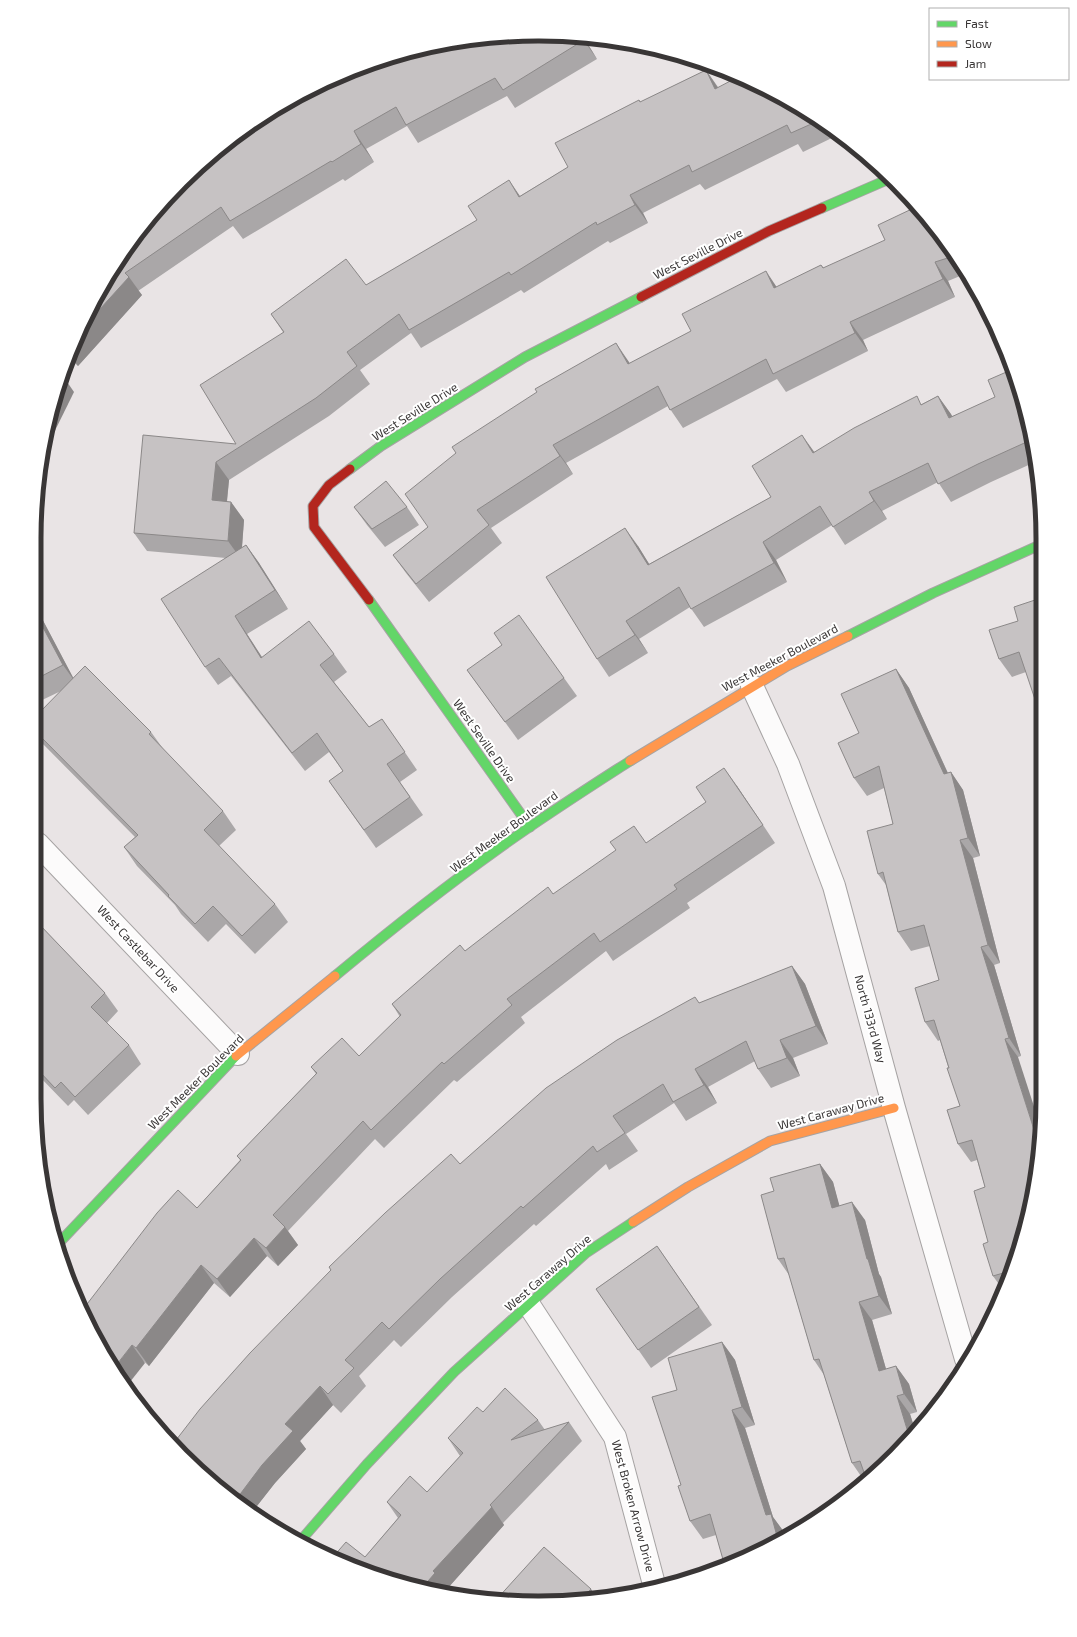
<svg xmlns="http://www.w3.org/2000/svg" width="1077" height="1637" font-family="'Exo 2',sans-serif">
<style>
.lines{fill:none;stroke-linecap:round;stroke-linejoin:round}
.street-casing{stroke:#a6a3a3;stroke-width:24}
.fast-casing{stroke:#a6a3a3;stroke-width:11}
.slow-casing{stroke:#a6a3a3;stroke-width:11}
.jam-casing{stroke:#a6a3a3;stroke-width:11}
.street{stroke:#fcfbfb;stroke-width:22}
.fast{stroke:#63d668;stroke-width:9}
.slow{stroke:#ff974d;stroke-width:9}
.jam{stroke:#b3261e;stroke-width:9}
.wall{fill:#aaa7a8}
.shaded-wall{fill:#8b8888}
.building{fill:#c6c2c3;stroke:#8b8888}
.labels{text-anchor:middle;stroke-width:4;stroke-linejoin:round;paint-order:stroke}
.street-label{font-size:12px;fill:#393636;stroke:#fff}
.rim{fill:none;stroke:#393636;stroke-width:5}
</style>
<rect width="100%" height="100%" fill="#e9e4e5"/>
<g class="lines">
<g class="street-casing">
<g id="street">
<path d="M 752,686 L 788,764 L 834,886 L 894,1108 L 966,1359"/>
<path d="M 38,844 L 238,1054"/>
<path d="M 529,1305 L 615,1437 L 655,1588"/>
</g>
</g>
<g class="fast-casing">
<g id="fast">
<path d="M 822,208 L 889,179"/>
<path d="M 350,469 L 381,446 L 525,357 L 641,297"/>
<path d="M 369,600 L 530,827"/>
<path d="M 848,636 L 933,593 L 1042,544"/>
<path d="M 335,976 C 388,932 442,889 498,849 C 541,818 585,790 630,761"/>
<path d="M 57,1245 L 236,1056"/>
<path d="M 302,1539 L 367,1464 L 454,1372 L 586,1253 L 633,1222"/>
</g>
</g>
<g class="slow-casing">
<g id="slow">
<path d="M 630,761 L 787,666 L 848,636"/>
<path d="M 236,1056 L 335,976"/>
<path d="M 633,1222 L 688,1187 L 770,1141 L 894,1108"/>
</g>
</g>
<g class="jam-casing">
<g id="jam">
<path d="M 641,297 L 769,231 L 822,208"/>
<path d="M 350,469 L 329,485 L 313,506 L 314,527 L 369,600"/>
</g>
</g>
<use href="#street" class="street"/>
<use href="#fast" class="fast"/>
<use href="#slow" class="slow"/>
<use href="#jam" class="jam"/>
</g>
<g class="wall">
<path d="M 584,38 L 597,59 L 515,108 L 507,96 L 418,143 L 407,126 L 366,149 L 374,162 L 345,181 L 343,179 L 243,239 L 233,226 L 138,291 L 142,295 L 78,366 L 70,359 L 86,316 L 232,138 Z"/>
<path d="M 706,70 L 718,87 L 791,102 L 838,135 L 803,152 L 798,144 L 705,190 L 700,184 L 643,213 L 648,223 L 610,243 L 608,241 L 524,293 L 521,290 L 421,348 L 411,333 L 360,370 L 370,384 L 329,416 L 229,480 L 227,502 L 231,502 L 244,520 L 242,548 L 246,545 L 259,563 L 288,609 L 247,634 L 262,657 L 334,654 L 347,672 L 334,682 L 369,727 L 382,719 L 417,770 L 400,782 L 423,815 L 376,848 L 329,781 L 343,771 L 329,752 L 305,771 L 231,676 L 218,685 L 205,667 L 226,558 L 147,551 L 134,533 L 236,444 L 283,332 L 271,314 L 366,285 L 520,196 L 568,167 L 639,100 L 641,102 Z"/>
<path d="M 939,232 L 965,274 L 948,281 L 955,297 L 863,340 L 868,351 L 786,392 L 777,379 L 683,428 L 668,406 L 566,463 L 573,474 L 491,528 L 502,543 L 429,602 L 406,573 L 393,555 L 428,527 L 630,363 L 821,265 L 824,268 Z"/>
<path d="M 938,396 L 952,416 L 1026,408 L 1035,462 L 991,482 L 951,502 L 938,482 L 882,511 L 887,519 L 845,545 L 832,525 L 776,560 L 787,582 L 704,627 L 690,607 L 639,639 L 648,653 L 609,677 L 597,659 L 638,546 L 649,564 L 771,497 L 814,452 L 922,404 Z"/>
<path d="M 354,507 L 407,507 L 419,525 L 385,547 L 367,525 Z"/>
<path d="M 1041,598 L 1026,672 L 1012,677 L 999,659 L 1018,621 Z"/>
<path d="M 38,611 L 73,678 L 151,732 L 164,750 L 223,811 L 236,830 L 219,846 L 275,904 L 288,922 L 255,954 L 226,924 L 208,942 L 181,914 L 175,905 L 137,866 L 124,847 L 135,837 L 41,742 L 38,738 L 38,714 L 61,691 L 38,702 Z"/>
<path d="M 896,669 L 909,688 L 948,773 L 951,772 L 963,790 L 980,856 L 973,858 L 1000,963 L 994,965 L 1021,1056 L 1018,1057 L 1026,1229 L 1003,1290 L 993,1276 L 988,1242 L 985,1187 L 977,1160 L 971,1162 L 958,1144 L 960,1106 L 940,1040 L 938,1041 L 925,1022 L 939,980 L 930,946 L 911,951 L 898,932 L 886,885 L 878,874 L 893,824 L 884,788 L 867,796 L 854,778 L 859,733 Z"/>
<path d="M 467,670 L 564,678 L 577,696 L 518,740 Z"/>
<path d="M 737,786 L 775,843 L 687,903 L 690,908 L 613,961 L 606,951 L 521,1017 L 525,1023 L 457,1082 L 454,1080 L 384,1148 L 375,1139 L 288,1231 L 298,1245 L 278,1266 L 267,1256 L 230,1297 L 214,1283 L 149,1366 L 84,1308 L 197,1208 L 240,1160 L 237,1156 L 316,1074 L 311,1067 L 359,1056 L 400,1017 L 392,1004 L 465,951 L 553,894 L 646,843 Z"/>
<path d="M 38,923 L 105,993 L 118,1011 L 107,1023 L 129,1045 L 141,1064 L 88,1115 L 74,1100 L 68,1106 L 38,1075 Z"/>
<path d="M 792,966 L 805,984 L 828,1044 L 793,1058 L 800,1076 L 771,1088 L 758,1069 L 755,1061 L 708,1087 L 717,1103 L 686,1121 L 674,1103 L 626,1134 L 638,1151 L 609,1170 L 606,1164 L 536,1226 L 534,1224 L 452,1297 L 401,1347 L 394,1340 L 359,1376 L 366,1386 L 341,1413 L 333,1405 L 300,1441 L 306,1449 L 275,1483 L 253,1511 L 231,1499 L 331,1270 L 329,1267 L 460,1164 L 699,1003 Z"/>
<path d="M 820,1164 L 833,1182 L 839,1206 L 865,1220 L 879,1274 L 881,1277 L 892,1314 L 872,1320 L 886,1369 L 896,1366 L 909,1384 L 917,1412 L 910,1414 L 916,1433 L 871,1478 L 865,1482 L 852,1463 L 824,1375 L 814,1360 L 789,1275 L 778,1259 L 774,1191 Z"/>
<path d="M 657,1246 L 712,1325 L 651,1368 L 596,1289 Z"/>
<path d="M 722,1342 L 735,1360 L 755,1425 L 745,1428 L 773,1517 L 784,1532 L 785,1538 L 724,1563 L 716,1535 L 703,1539 L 690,1521 L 681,1485 L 677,1390 Z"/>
<path d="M 483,1412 L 538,1420 L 545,1430 L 569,1422 L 582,1441 L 503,1523 L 504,1525 L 447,1589 L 448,1591 L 447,1592 L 408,1586 L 365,1557 L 398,1518 L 387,1502 L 427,1492 L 460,1456 L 448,1438 Z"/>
</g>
<g class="shaded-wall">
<path d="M 582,38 L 584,38 L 597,59 Z"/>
<path d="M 706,70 L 718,88 L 715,89 Z"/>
<path d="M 354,131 L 366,149 L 374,162 L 361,144 Z"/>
<path d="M 509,180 L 522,199 L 519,197 Z"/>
<path d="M 630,195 L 643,213 L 648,223 L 635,205 Z"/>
<path d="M 935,262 L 948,281 L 955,297 L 943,279 Z"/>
<path d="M 766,271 L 778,289 L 774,288 Z"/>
<path d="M 129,277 L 142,295 L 78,366 L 71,356 L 80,331 Z"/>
<path d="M 850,322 L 863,340 L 868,351 L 855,333 Z"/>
<path d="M 616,343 L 629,362 L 640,383 L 628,364 Z"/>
<path d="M 63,376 L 74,392 L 41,459 L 51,408 Z"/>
<path d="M 938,396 L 951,414 L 962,436 L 949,418 Z"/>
<path d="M 802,435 L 815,453 L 813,453 Z"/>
<path d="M 553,445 L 566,463 L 573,474 L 560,456 Z"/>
<path d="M 216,462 L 229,480 L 225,519 L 212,500 Z"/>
<path d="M 869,492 L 882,511 L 887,519 L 874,501 Z"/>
<path d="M 231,502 L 244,520 L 241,559 L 228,541 Z"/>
<path d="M 625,528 L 638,546 L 661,583 L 648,565 Z"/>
<path d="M 763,542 L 776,560 L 787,582 L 774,563 Z"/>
<path d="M 246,545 L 259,563 L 288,609 L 275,590 Z"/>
<path d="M 38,611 L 76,683 L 63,665 L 38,618 Z"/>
<path d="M 235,616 L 247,634 L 274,676 L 261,658 Z"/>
<path d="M 626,621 L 639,639 L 648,653 L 635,635 Z"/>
<path d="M 896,669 L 909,688 L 955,789 L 951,772 L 963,790 L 980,856 L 968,838 L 944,774 Z"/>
<path d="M 724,768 L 737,786 L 775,843 L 763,825 Z"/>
<path d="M 960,840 L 973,858 L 1000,963 L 988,945 Z"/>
<path d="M 981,947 L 994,965 L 1021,1056 L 1009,1038 Z"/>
<path d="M 792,966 L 805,984 L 828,1044 L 816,1026 Z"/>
<path d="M 1005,1039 L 1018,1057 L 1039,1122 L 1039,1146 Z"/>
<path d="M 780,1040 L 793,1058 L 800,1076 L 787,1058 Z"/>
<path d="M 695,1069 L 708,1087 L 717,1103 L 704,1085 Z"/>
<path d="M 820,1164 L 833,1182 L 845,1226 L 832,1208 Z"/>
<path d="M 852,1202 L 865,1220 L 879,1274 L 881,1277 L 892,1314 L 879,1296 L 867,1259 Z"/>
<path d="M 285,1227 L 298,1245 L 278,1266 L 266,1248 Z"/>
<path d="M 254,1238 L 267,1256 L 230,1297 L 217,1279 Z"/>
<path d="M 201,1265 L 214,1283 L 149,1366 L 136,1348 Z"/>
<path d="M 859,1302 L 872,1320 L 892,1390 L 879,1371 Z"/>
<path d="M 722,1342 L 735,1360 L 755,1425 L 742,1407 Z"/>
<path d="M 132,1345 L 145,1363 L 126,1387 L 119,1379 L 114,1368 Z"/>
<path d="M 896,1366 L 909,1384 L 917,1412 L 904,1394 Z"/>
<path d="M 320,1386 L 333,1405 L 300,1441 L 306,1449 L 275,1483 L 253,1511 L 235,1501 L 285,1424 Z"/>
<path d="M 897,1396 L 910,1414 L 916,1433 L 910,1439 Z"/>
<path d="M 732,1410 L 745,1428 L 773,1517 L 784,1532 L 785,1538 L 778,1540 L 766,1515 Z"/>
<path d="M 492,1507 L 504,1525 L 447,1589 L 448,1591 L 447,1592 L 422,1588 L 433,1571 Z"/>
<path d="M 591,1589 L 597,1598 L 580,1600 Z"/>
</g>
<g class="building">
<path d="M 506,35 L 582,38 L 584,40 L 503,90 L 495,78 L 406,125 L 396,107 L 354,131 L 361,144 L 332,162 L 331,161 L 230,221 L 221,207 L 125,273 L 129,277 L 80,331 L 86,316 L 159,206 L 232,138 L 316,86 L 408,51 Z"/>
<path d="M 706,70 L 715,89 L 738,77 L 791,102 L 818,121 L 791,133 L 787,125 L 692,172 L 689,165 L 630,195 L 635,205 L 597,225 L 596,222 L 511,275 L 509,272 L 409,330 L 399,314 L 347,352 L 357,366 L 316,398 L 216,462 L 212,500 L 231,502 L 228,541 L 134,533 L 143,435 L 236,444 L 200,385 L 284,332 L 271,314 L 346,259 L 366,285 L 477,220 L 468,206 L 509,180 L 519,197 L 568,167 L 555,143 L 639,100 L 640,102 Z"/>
<path d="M 916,207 L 939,232 L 954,256 L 935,262 L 943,279 L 850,322 L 855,333 L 773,374 L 766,359 L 670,410 L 658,386 L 553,445 L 560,456 L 477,510 L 489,525 L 416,584 L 393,555 L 428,527 L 405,494 L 456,453 L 452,447 L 537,392 L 535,389 L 616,343 L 628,364 L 691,331 L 682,314 L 766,271 L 774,288 L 821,265 L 823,268 L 885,240 L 878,225 Z"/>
<path d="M 1011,370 L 1026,408 L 1031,440 L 978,464 L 938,484 L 928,463 L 869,492 L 874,501 L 833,527 L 820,506 L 763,542 L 774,563 L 691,609 L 679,587 L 626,621 L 635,635 L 597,659 L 546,577 L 625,528 L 648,565 L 771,497 L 752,466 L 802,435 L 813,453 L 854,428 L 917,396 L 921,405 L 938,396 L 949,418 L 995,397 L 988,380 Z"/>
<path d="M 386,481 L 407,507 L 372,529 L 354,507 Z"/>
<path d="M 246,545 L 275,590 L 235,616 L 261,658 L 309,621 L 334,654 L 320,665 L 369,727 L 382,719 L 405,752 L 387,764 L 410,797 L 364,830 L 329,781 L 343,771 L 317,733 L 292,753 L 219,658 L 205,667 L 161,599 Z"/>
<path d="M 1041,598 L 1041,717 L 1019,652 L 999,659 L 989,630 L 1018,621 L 1014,607 Z"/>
<path d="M 519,615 L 564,678 L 505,722 L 467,670 L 502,645 L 494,633 Z"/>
<path d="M 38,618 L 63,665 L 38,678 Z"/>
<path d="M 85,666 L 151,732 L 149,734 L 223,811 L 204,830 L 275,904 L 242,936 L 213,906 L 195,924 L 168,896 L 169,895 L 124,847 L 138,835 L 38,734 L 38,714 Z"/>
<path d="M 896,669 L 944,774 L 951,772 L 968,838 L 960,840 L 988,945 L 981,947 L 1009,1038 L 1005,1039 L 1030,1117 L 1039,1146 L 1039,1165 L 1026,1229 L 1010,1271 L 993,1276 L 983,1244 L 988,1242 L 974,1191 L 985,1187 L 972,1140 L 958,1144 L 947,1110 L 960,1106 L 947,1068 L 949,1068 L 934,1020 L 925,1022 L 915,988 L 939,980 L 924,925 L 898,932 L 883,872 L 878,874 L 867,831 L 893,824 L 879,766 L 854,778 L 838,743 L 859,733 L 841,694 Z"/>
<path d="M 1041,720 L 1041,728 L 1039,721 Z"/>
<path d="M 724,768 L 763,825 L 674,885 L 677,889 L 600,942 L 594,933 L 507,999 L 512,1005 L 444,1064 L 442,1062 L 371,1130 L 363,1121 L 273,1215 L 285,1227 L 266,1248 L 254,1238 L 217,1279 L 201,1265 L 136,1348 L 132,1345 L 114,1368 L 84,1308 L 157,1213 L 178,1190 L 197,1208 L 241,1160 L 237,1156 L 317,1073 L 311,1067 L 342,1038 L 359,1056 L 401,1015 L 392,1004 L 460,945 L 465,951 L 548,887 L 553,894 L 616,850 L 610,842 L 634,826 L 646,843 L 706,802 L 696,787 Z"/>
<path d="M 38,923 L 105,993 L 91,1007 L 129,1045 L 75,1097 L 61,1082 L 55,1088 L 38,1070 Z"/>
<path d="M 792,966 L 816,1026 L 780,1040 L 787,1058 L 758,1069 L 746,1041 L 695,1069 L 704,1085 L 673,1102 L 663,1084 L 613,1116 L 625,1133 L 597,1152 L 593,1146 L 523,1208 L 521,1206 L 440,1279 L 389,1329 L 382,1322 L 345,1360 L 354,1368 L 328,1394 L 320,1386 L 285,1424 L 293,1431 L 262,1465 L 235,1501 L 231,1499 L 182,1455 L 173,1444 L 200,1409 L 250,1353 L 331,1270 L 329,1267 L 385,1213 L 451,1154 L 460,1164 L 546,1088 L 617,1040 L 695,997 L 699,1003 Z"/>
<path d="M 820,1164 L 832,1208 L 852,1202 L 867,1259 L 868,1259 L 879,1296 L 859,1302 L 879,1371 L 896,1366 L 904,1394 L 897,1396 L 910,1439 L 871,1478 L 867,1481 L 860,1461 L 852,1463 L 819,1359 L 814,1360 L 784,1258 L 778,1259 L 761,1195 L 774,1191 L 770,1178 Z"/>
<path d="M 657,1246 L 699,1307 L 638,1350 L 596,1289 Z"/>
<path d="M 722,1342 L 742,1407 L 732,1410 L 766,1515 L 771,1514 L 778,1540 L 724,1563 L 710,1514 L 690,1521 L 678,1486 L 681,1485 L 652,1397 L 677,1390 L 668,1358 Z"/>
<path d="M 505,1388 L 538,1420 L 511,1440 L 569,1422 L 490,1505 L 492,1507 L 433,1571 L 435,1573 L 422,1588 L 408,1586 L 346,1565 L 333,1557 L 346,1542 L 365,1557 L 401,1515 L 387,1502 L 410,1476 L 427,1492 L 463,1453 L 448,1438 L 477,1407 L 483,1412 Z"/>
<path d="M 544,1547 L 591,1589 L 580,1600 L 572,1602 L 505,1602 L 496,1600 Z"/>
<path d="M 719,1565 L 699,1574 L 698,1571 Z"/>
</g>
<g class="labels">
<g class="street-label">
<text transform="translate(698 254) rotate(-27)" y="4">West Seville Drive</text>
<text transform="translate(415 412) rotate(-32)" y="4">West Seville Drive</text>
<text transform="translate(780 658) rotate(-28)" y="4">West Meeker Boulevard</text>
<text transform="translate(484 741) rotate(55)" y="4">West Seville Drive</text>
<text transform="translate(504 832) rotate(-36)" y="4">West Meeker Boulevard</text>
<text transform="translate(138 949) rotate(47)" y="4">West Castlebar Drive</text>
<text transform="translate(870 1019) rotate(75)" y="4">North 133rd Way</text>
<text transform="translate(196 1082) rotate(-45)" y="4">West Meeker Boulevard</text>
<text transform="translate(831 1112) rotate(-15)" y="4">West Caraway Drive</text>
<text transform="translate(548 1273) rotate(-41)" y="4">West Caraway Drive</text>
<text transform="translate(633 1506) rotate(75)" y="4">West Broken Arrow Drive</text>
</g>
</g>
<path d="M0 0H1077V1637H0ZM538 41H539A497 497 0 0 1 1036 538V1099A497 497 0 0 1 539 1596H538A497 497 0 0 1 41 1099V538A497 497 0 0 1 538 41Z" fill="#fff" fill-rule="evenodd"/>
<path class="rim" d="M538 41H539A497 497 0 0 1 1036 538V1099A497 497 0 0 1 539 1596H538A497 497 0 0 1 41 1099V538A497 497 0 0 1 538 41Z"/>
<rect x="929" y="8" width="140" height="72" fill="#ffffff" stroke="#b0afaf"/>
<rect x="937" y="21" width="20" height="6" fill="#63d668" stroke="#b0afaf"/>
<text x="965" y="28" font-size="12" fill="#393636">Fast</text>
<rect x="937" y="41" width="20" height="6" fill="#ff974d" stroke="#b0afaf"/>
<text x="965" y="48" font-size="12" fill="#393636">Slow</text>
<rect x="937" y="61" width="20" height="6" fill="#b3261e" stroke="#b0afaf"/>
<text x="965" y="68" font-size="12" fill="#393636">Jam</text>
</svg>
